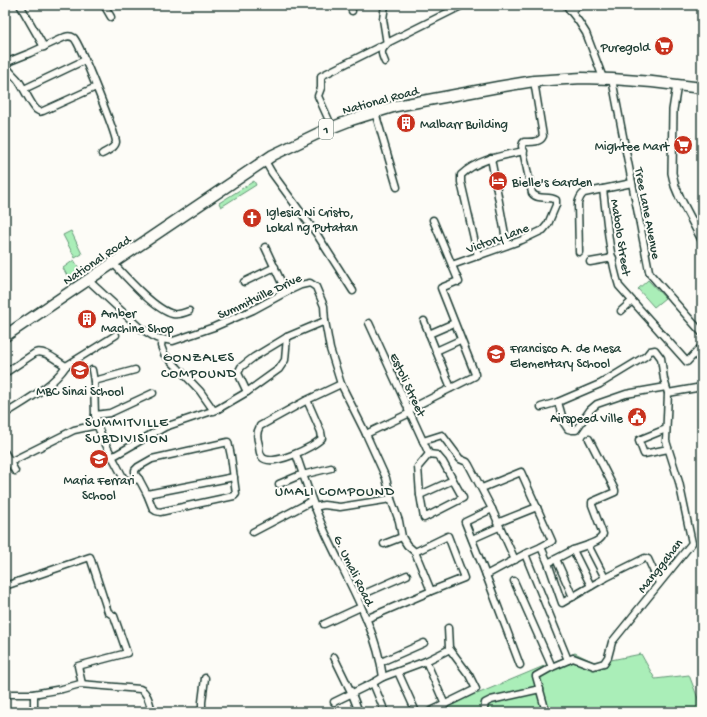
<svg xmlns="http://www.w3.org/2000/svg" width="707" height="717" font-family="'Gochi Hand',sans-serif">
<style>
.green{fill:#aaeeb8;stroke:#649676}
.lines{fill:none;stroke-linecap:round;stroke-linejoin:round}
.minor-casing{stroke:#1f3d34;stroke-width:9}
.tertiary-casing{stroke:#1f3d34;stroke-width:10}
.trunk-casing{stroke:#1f3d34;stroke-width:13}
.minor{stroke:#fdfcf7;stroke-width:6}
.tertiary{stroke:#fdfcf7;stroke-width:7}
.trunk{stroke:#fdfcf7;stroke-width:10}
.labels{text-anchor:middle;stroke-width:4;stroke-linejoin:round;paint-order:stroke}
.shield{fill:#fdfcf7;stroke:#62766e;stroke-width:1}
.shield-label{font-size:12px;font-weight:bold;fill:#1f3d34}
.poi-label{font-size:13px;fill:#1f3d34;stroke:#fdfcf7;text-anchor:start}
.street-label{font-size:13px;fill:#1f3d34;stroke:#fdfcf7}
.neighbourhood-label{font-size:14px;letter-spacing:1px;fill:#1f3d34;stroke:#fdfcf7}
</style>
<rect width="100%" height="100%" fill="#fdfcf7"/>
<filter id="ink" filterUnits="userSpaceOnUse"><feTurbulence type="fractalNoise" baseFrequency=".025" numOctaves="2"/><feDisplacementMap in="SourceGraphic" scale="8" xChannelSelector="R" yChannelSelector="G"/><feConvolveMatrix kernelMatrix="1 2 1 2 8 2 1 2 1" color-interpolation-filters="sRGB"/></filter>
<g filter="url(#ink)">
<g class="green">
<path d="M 254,181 L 256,185 L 221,207 L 219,203 Z"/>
<path d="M 71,231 L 82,254 L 75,258 L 63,235 Z"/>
<path d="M 74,260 L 83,275 L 71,283 L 63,268 Z"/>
<path d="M 648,280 L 665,298 L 654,307 L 638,289 Z"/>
<path d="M 575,653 L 596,663 L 641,654 L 655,679 L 689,675 L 702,709 L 702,712 L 436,712 L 478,690 L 477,694 Z"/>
</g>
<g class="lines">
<g class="minor-casing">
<g id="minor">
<path d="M 20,5 L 44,47"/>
<path d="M 104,5 L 111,17"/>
<path d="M 350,5 L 352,11"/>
<path d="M 566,5 L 579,22 L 586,33 L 603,78"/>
<path d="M 570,11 L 581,5"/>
<path d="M 385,62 C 381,53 380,51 387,44 L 383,19 L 385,5"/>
<path d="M 612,79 L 649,271 L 651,275 L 702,333"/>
<path d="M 96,87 L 43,111 C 40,112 40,112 37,110 C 32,107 23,86 18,80 C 14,75 8,71 6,65 L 10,61 L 30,53 L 65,37 C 68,36 71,36 74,38 C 80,44 116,134 116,142 C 115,148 107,151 102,154"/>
<path d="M 24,89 L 85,60"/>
<path d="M 375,112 L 397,187"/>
<path d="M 332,127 L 318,96 L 321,88 L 321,76 L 463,5"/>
<path d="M 491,158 L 507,245"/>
<path d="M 265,161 L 272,173 L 316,233 L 353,291"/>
<path d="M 603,189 C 607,221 609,255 619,286 L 687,362 L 702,346"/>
<path d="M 433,220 L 459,282"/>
<path d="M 265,247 L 286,292"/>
<path d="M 579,252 L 578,204 C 579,199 580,196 584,193 L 632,183"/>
<path d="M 478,256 L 461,182 L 461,175 C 478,159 501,156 524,151"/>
<path d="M 590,262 L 613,258"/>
<path d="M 113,263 C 126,277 155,310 173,314 C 179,315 184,313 189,311"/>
<path d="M 452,265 L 522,240 L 543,230 L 548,224 L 556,205 L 556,200 C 548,195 538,201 532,193 L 522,146 L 523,143 L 524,142 C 531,142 540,143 543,136 L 534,81"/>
<path d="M 88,280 L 140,328 L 156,338 L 173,341 L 214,327 L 253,310 L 286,292 L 301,285 L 310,283 L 316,287 L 324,306 L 325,321 L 330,349 L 341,384 L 366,434 L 386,478 L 391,499 L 399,521 L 402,537 L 407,545 L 415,552 L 448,536 L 464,578 L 431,591 L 415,552"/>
<path d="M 244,282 L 275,267"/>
<path d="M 621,311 L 632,301"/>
<path d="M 424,321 L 451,388"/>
<path d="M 369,323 L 429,454"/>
<path d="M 429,334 L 452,324"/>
<path d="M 162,339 L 161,346 L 164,354 L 178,368 L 200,391 L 214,411"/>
<path d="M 436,351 L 458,341"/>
<path d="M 92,370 L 94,381 L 95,415 L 97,425 L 105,443 L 124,479 L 129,481 L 139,479"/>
<path d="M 5,373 L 35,353 C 44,349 57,361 66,366"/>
<path d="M 94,381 L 135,370"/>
<path d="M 247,392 L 238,373 L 241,367 L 254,357 L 287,337 L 325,321"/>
<path d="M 668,393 L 702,387"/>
<path d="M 307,400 L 321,432 L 322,438 C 314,447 271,468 262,457 C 260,454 259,448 259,445 C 257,438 256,433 260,426 L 307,400 L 341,384"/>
<path d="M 558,402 L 564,423 L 568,429 L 572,430 L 576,430 L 590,410 L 597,404 L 626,394 L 666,387"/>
<path d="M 541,407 L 558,402 L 600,384 L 646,356 L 650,351 L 655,350 L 661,358 L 664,379 L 668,393 L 666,441 L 679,482 L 692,543 L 612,642 L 608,657 L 604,663 L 594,666 L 573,658 L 552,667 L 536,676 L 546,712"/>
<path d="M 408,410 L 475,376 L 475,374 L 441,288 L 458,281"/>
<path d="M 5,414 C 25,401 52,387 66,366 L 116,335"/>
<path d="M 95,415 L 110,413 L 153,393"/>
<path d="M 666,429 L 639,440 L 639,441 L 644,454 L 668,449"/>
<path d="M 158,431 L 165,427 L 218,409 L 247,392 L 279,369 L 285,360 L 287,337"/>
<path d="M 366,434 L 410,413"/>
<path d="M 423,441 L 442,435 L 460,459 L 467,462 L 469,465 L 492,509 L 515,560"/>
<path d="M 228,442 L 231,456 L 236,494 L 234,496 L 160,512 L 156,511 L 153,509 L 147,494 L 139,479 L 135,474 L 135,470 L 138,467 L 152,459 Z"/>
<path d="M 5,453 L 15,471"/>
<path d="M 296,454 C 305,481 314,508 326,534 C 347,580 376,626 383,677"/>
<path d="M 429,454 L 437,455 L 443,462 L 463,498 L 424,518 L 420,495 L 418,467 Z"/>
<path d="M 112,457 L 157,431"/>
<path d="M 10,462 L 74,430 L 97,425"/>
<path d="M 279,484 L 298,476 L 331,468"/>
<path d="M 482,488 L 521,472 L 552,541 L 541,547 L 525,554 L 486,575"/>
<path d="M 147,494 L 234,477"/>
<path d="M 420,495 L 453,480"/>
<path d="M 314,507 L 324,505 L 340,507 L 391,499"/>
<path d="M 492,509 L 465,522 L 486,575 L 520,665"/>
<path d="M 497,523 L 537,507"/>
<path d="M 253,532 L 312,501"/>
<path d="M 472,539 L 499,527"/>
<path d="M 384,544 L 402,537"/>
<path d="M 588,545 C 594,542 601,541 603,534 L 592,505 L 592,502 L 615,492 L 615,490 L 589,439"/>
<path d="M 541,547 L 548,563 L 562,603 L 605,578 L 588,545 L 573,550 L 548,563"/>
<path d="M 573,550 L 591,586"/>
<path d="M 525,554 L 568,660"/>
<path d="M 556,559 L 573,597"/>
<path d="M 605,578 L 645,558 L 648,559 L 659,583"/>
<path d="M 514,581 L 552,667"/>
<path d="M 5,586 L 90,557 L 108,612 L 114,616 L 127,653 L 78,666 L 82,684"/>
<path d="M 357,597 L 407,575"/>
<path d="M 366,619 L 429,592"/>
<path d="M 324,624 L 361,607"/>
<path d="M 334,657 L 352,694 L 359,712"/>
<path d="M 426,661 L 445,705"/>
<path d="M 381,662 L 424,643"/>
<path d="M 398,672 L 416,712"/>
<path d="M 373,683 L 385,712"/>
<path d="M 5,694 L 33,694 L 62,689 L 80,684 L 140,689 C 148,692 150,705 152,712"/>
<path d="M 334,702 L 373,683 L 383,677 L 426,661 L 448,650 L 449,648 L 448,628"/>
<path d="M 34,712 L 34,694"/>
<path d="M 202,712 L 202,702 L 205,678"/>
<path d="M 429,712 L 476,689 L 469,675 L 449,648"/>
<path d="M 484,712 L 484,709 L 485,703 L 491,700 L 540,689"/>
</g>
</g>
<g class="tertiary-casing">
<path id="tertiary" d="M 677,85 L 673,110 L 672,173 L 675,186 L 680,198 L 702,240"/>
</g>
<g class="trunk-casing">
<path id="trunk" d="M 5,336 L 273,155 L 323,131 L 351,120 L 396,106 L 498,87 L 534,81 L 582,78 L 612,79 L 652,82 L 702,88"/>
</g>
<use href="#minor" class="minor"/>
<use href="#tertiary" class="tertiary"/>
<use href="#trunk" class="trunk"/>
</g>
</g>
<defs>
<g id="supermarket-disc" transform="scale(1)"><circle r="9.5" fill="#c8321e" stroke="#fdfcf7"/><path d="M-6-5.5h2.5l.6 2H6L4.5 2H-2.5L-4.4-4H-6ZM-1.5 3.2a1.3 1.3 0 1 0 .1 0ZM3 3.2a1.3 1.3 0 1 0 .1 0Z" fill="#fff"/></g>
<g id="building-disc" transform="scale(1)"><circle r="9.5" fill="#c8321e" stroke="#fdfcf7"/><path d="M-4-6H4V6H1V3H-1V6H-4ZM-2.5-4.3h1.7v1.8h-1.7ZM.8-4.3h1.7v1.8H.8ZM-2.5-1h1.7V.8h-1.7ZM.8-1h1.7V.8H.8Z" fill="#fff"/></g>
<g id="hotel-disc" transform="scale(1)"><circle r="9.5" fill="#c8321e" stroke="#fdfcf7"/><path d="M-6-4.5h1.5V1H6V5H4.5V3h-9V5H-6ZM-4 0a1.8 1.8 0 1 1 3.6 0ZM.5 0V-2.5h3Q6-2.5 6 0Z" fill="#fff"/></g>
<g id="church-disc" transform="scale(1)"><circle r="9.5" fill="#c8321e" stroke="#fdfcf7"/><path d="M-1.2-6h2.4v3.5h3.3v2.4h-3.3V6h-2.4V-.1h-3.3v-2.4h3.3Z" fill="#fff"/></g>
<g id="school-disc" transform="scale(1)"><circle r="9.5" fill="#c8321e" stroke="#fdfcf7"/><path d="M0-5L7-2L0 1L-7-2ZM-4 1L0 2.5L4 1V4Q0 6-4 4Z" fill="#fff"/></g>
<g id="civic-disc" transform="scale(1)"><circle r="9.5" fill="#c8321e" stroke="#fdfcf7"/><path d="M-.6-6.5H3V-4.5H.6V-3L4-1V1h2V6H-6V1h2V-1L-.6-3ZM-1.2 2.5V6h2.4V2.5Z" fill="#fff"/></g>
</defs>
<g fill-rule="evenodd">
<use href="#supermarket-disc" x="664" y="46"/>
<use href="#building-disc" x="406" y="123"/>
<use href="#supermarket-disc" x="683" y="145"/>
<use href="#hotel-disc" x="498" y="181"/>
<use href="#church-disc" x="252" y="218"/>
<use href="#building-disc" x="87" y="319"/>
<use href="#school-disc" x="496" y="354"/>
<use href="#school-disc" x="80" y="370"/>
<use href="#civic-disc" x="637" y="417"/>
<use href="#school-disc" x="99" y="459"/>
</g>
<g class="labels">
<rect class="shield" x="319" y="119" width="14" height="20" rx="3"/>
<g class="shield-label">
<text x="326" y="133">1</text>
</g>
<g class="poi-label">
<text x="650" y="51" text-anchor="end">Puregold</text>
<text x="420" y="128">Malbarr Building</text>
<text x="669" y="150" text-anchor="end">Mightee Mart</text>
<text x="512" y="186">Bielle's Garden</text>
<text x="266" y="216">Iglesia Ni Cristo,<tspan x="266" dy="15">Lokal ng Putatan</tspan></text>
<text x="101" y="317">Amber<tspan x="101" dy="15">Machine Shop</tspan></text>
<text x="510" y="352">Francisco A. de Mesa<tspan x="510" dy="15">Elementary School</tspan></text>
<text x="80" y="395" text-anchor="middle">MBC Sinai School</text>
<text x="623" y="422" text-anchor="end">Airspeed Ville</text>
<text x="99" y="484" text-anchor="middle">Maria Ferrari<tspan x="99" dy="15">School</tspan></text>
</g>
<g class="street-label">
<text transform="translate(380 99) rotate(-15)" y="5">National Road</text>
<text transform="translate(649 213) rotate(79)" y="5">Tree Lane Avenue</text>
<text transform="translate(497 237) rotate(-20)" y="5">Victory Lane</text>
<text transform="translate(622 237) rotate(81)" y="5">Mabolo Street</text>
<text transform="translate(96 259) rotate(-34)" y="5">National Road</text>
<text transform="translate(259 295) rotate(-25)" y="5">Summitville Drive</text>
<text transform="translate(409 384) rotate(65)" y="5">Estoli Street</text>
<text transform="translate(659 565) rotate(-52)" y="5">Manggahan</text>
<text transform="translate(355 570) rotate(64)" y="5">G. Umali Road</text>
</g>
<g class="neighbourhood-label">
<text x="199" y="361">GONZALES<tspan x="199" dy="16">COMPOUND</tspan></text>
<text x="127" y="426">SUMMITVILLE<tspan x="127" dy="16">SUBDIVISION</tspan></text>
<text x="335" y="495">UMALI COMPOUND</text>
</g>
</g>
<rect width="707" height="717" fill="none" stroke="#fdfcf7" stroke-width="20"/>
<rect x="10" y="10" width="687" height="697" fill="none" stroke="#1f3d34" stroke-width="1.5" filter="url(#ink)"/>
</svg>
